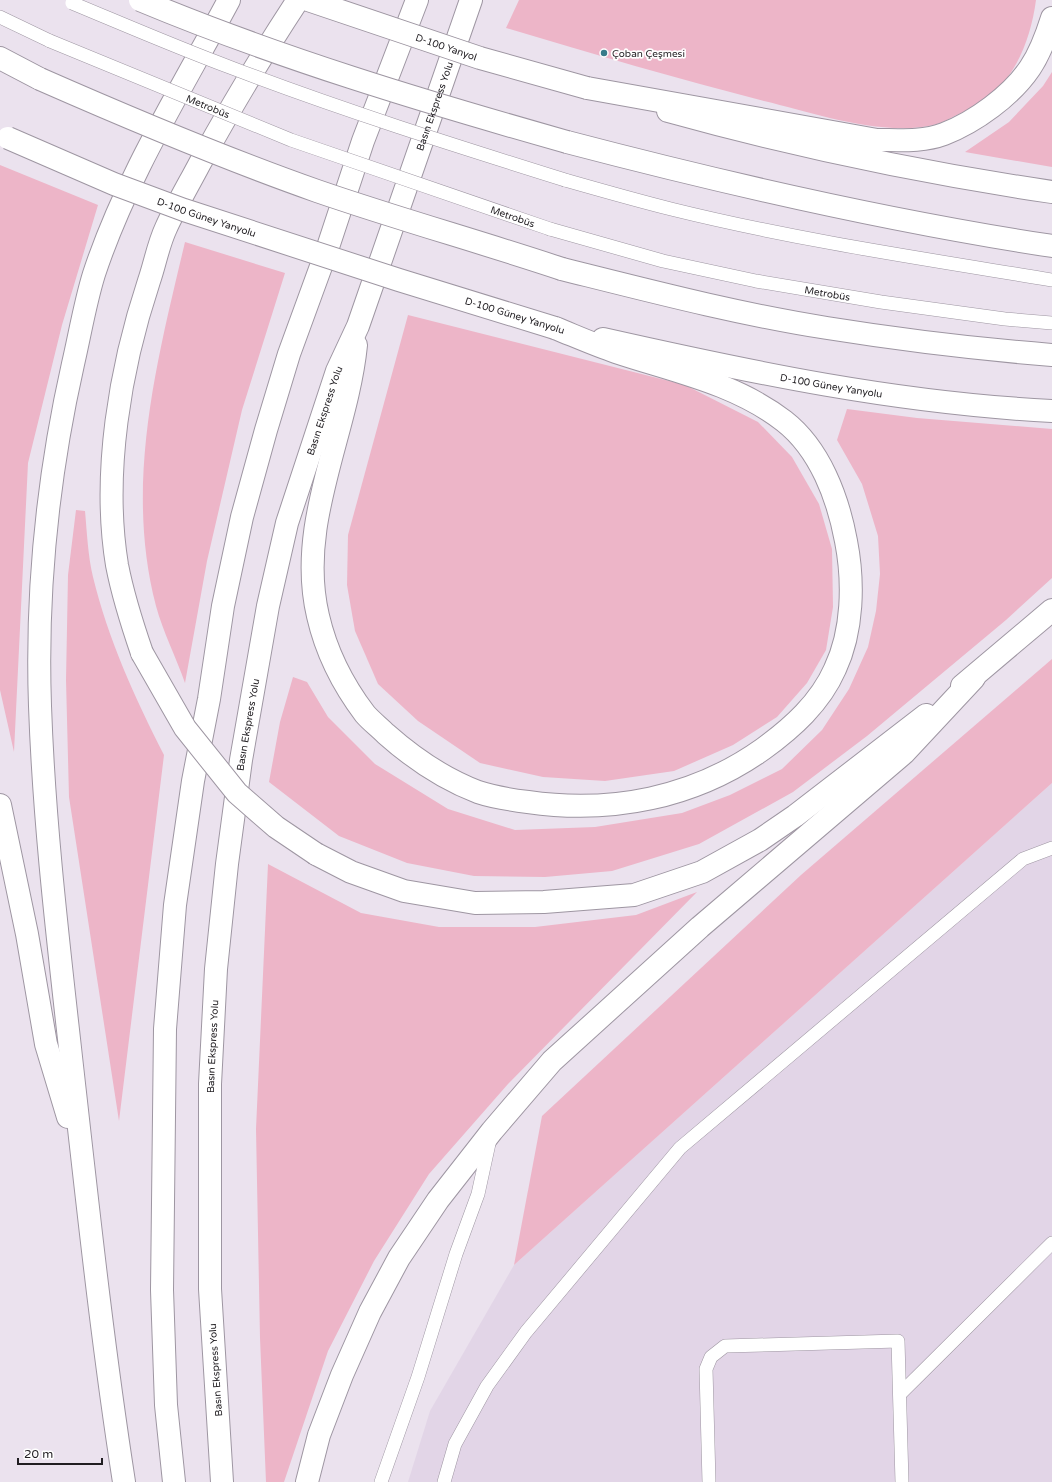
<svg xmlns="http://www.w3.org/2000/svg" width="1052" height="1482" font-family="'Varela Round',sans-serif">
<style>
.built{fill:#e2d5e7}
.grass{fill:#edb5c8}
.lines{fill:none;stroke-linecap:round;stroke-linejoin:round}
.service-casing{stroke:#9e96a2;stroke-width:14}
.primary-casing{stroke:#9e96a2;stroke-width:24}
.trunk-casing{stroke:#9e96a2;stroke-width:24}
.motorway-casing{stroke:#9e96a2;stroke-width:24}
.service{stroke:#fff;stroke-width:13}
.primary{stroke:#fff;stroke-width:22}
.trunk{stroke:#fff;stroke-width:22}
.motorway{stroke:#fff;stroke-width:22}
.service-bridge-casing{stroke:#9e96a2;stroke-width:14;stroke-linecap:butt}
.primary-bridge-casing{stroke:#9e96a2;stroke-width:24;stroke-linecap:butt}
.trunk-bridge-casing{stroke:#9e96a2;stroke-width:24;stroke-linecap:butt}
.motorway-bridge-casing{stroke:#9e96a2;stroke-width:24;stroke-linecap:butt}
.service-bridge{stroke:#fff;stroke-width:13}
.primary-bridge{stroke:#fff;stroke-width:22}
.trunk-bridge{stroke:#fff;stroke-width:22}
.motorway-bridge{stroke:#fff;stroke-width:22}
.poi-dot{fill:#377b8a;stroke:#fff;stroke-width:1.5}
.labels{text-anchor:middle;stroke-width:3.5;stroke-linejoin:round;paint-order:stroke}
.street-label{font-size:10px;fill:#201d21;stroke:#fff}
.poi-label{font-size:10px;fill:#201d21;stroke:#fff;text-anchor:start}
</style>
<rect width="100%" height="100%" fill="#ebe2ee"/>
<path class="built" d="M 1052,783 L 1052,1482 L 408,1482 L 430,1411 L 514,1265 Z"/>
<g class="grass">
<path d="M 519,0 L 1036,0 C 1031,38 1016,78 984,101 C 977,106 967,110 959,114 C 952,117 944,122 937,124 C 884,138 815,113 764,101 C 678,79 592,54 506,28 Z"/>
<path d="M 1052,72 L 1052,167 L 965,152 L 1009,122 L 1043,86 Z"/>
<path d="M 0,165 L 98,205 L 62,325 L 28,463 L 14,752 L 0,690 Z"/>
<path d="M 185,242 L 285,273 L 242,410 L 207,561 L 185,683 C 176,657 163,632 156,606 C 124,484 157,361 185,242 Z"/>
<path d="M 408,315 L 685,385 L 758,422 L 792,457 L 819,504 L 832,549 L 833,607 L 826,650 L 807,683 L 777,717 L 733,745 L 674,771 L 605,781 L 543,777 L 480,763 L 418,721 L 378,684 L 355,631 L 347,585 L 348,535 Z"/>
<path d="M 847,409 L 917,418 L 1052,429 L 1052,578 L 1006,620 L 867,736 L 793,792 L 699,844 L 612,871 L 545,877 L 474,876 L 407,863 L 339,836 L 269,782 L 280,722 L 293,677 L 307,682 L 328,717 L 375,764 L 448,809 L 515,830 L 595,827 L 682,813 L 730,795 L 782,769 L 822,730 L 849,689 L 868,647 L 876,611 L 880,574 L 878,536 L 862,484 L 837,440 Z"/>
<path d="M 76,510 L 85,511 C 87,533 88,556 93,577 C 108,639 135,698 164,755 L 119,1121 L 69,797 L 66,680 L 68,575 Z"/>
<path d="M 1052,659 L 1052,783 L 514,1265 L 542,1116 L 801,875 Z"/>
<path d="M 268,864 L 361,913 L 439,927 L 535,927 L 636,915 L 697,892 L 508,1084 L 429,1174 L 374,1261 L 328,1351 L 284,1482 L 266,1482 L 260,1338 L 256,1129 Z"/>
</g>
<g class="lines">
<g class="service-casing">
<g id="service">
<path d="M 0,17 L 50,41"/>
<path d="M 565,180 C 600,190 635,200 671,209 C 796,240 925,259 1052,280"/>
<path id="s1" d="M 550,229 L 663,261 L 756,281 L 881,302 L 1005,319 L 1052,323"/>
<path d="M 900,1394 L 1052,1243"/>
<path d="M 381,1482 L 418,1377 L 456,1254 L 478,1194 L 490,1139"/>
<path d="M 444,1482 L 455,1444 L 487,1386 L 526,1332 L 680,1148 L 1023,859 L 1052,848"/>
<path d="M 709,1482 L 706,1369 L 711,1357 L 725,1346 L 898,1341 L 902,1482"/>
</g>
</g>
<g class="primary-casing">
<g id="primary">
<path d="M 668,111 C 794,146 923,173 1052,192"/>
<path id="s2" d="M 603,339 C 754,373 897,403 1052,411"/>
</g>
</g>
<g class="trunk-casing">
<g id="trunk">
<path d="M 0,58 L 40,79"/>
<path d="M 567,142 C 727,184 888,221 1052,246"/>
<path d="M 562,269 C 650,291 738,314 827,328 C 902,340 977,349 1052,355"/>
</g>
</g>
<g class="motorway-casing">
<g id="motorway">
<path d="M 587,88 L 877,140 C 899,140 923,142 944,134 C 975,122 1011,96 1030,68 C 1040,53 1047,34 1052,18"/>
<path d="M 356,345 C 347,435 296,524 318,616 C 326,651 343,685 365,714 C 371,721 379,727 386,734 C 413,758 444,779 478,792 C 493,797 512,800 528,802 C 611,814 694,798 763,749 C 792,728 820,703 835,669 C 853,631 854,582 846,541 C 838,498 820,449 784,421 C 735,383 673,371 616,352 C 595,345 575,336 555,328"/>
<path d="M 142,653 C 132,624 123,596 117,565 C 102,474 120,368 149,281 C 155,264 158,245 166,228 C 176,206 189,184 200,163 C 231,107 263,53 298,0"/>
<path d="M 962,686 L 1052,610"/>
<path d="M 0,805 L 27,934 L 46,1044 L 68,1117"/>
<path d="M 316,854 L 351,872 L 404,891 L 475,903 L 544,902 L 634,895 L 702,872 L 760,840 L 795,816 L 926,715"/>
<path d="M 124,1482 C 102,1341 87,1199 71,1057 C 58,940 44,823 40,706 C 36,592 48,475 73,364 C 80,334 85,303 94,274 C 126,177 181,90 229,0"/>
<path d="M 174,1482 L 166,1405 L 162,1290 L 165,1029 L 175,905 L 193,781 L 209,699 L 223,606 L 242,517 L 266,430 L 289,354 L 327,250 L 363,141 L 417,0"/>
<path id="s3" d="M 222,1482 L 210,1289 L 210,1084 L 216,969 L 227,864 L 241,760 L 268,606 L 287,523 L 337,371 L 358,326 L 471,0"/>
<path d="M 307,1482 L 319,1435 L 342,1375 L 370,1312 L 399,1258 L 438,1200 L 492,1131 L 552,1061 L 700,927 L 904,753 L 974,678"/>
</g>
</g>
<use href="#service" class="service"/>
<use href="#primary" class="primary"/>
<use href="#trunk" class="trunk"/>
<use href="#motorway" class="motorway"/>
<g class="service-bridge-casing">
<g id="service-bridge">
<path d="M 72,3 C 125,25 178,48 232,68 C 342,110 453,145 565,180"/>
<path id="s4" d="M 50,41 L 291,140 L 550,229"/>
</g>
</g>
<g class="primary-bridge-casing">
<g id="primary-bridge">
<path id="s5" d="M 308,0 L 480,58 L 587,88"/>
<path id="s6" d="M 8,138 L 114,184 L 184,210 L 399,280 L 555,328"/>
</g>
</g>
<g class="trunk-bridge-casing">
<g id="trunk-bridge">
<path d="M 140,0 C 279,58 422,101 567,142"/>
<path d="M 40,79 C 131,119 223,158 317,191 C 398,219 481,242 562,269"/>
</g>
</g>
<g class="motorway-bridge-casing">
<path id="motorway-bridge" d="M 142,653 L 185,728 L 237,793 L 276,827 L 316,854"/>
</g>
<use href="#service-bridge" class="service-bridge"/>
<use href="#primary-bridge" class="primary-bridge"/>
<use href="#trunk-bridge" class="trunk-bridge"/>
<use href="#motorway-bridge" class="motorway-bridge"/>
</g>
<circle class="poi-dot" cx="604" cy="53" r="4"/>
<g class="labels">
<g class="street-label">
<text dy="4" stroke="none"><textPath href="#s5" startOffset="146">D-100 Yanyol</textPath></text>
<text dy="4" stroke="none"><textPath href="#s4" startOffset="171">Metrobüs</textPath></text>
<text dy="4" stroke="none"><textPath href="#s3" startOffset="1408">Basın Ekspress Yolu</textPath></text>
<text dy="4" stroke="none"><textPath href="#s6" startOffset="214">D-100 Güney Yanyolu</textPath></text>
<text dy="4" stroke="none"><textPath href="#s4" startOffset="495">Metrobüs</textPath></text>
<text dy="4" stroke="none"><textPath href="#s1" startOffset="285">Metrobüs</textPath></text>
<text transform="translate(515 315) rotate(17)" y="4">D-100 Güney Yanyolu</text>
<text dy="4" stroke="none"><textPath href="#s2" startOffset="233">D-100 Güney Yanyolu</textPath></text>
<text dy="4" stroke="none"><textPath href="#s3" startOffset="1084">Basın Ekspress Yolu</textPath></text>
<text dy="4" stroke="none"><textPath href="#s3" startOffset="760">Basın Ekspress Yolu</textPath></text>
<text dy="4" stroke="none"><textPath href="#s3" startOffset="436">Basın Ekspress Yolu</textPath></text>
<text transform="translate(215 1370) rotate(-94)" y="4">Basın Ekspress Yolu</text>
</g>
<g class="poi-label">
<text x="612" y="57">Çoban Çeşmesi</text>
</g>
</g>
<path d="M18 1458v6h84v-6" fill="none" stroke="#201d21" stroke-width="2"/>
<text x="24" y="1458" font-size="12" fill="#201d21" stroke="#ffffff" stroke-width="3" paint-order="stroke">20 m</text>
</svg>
